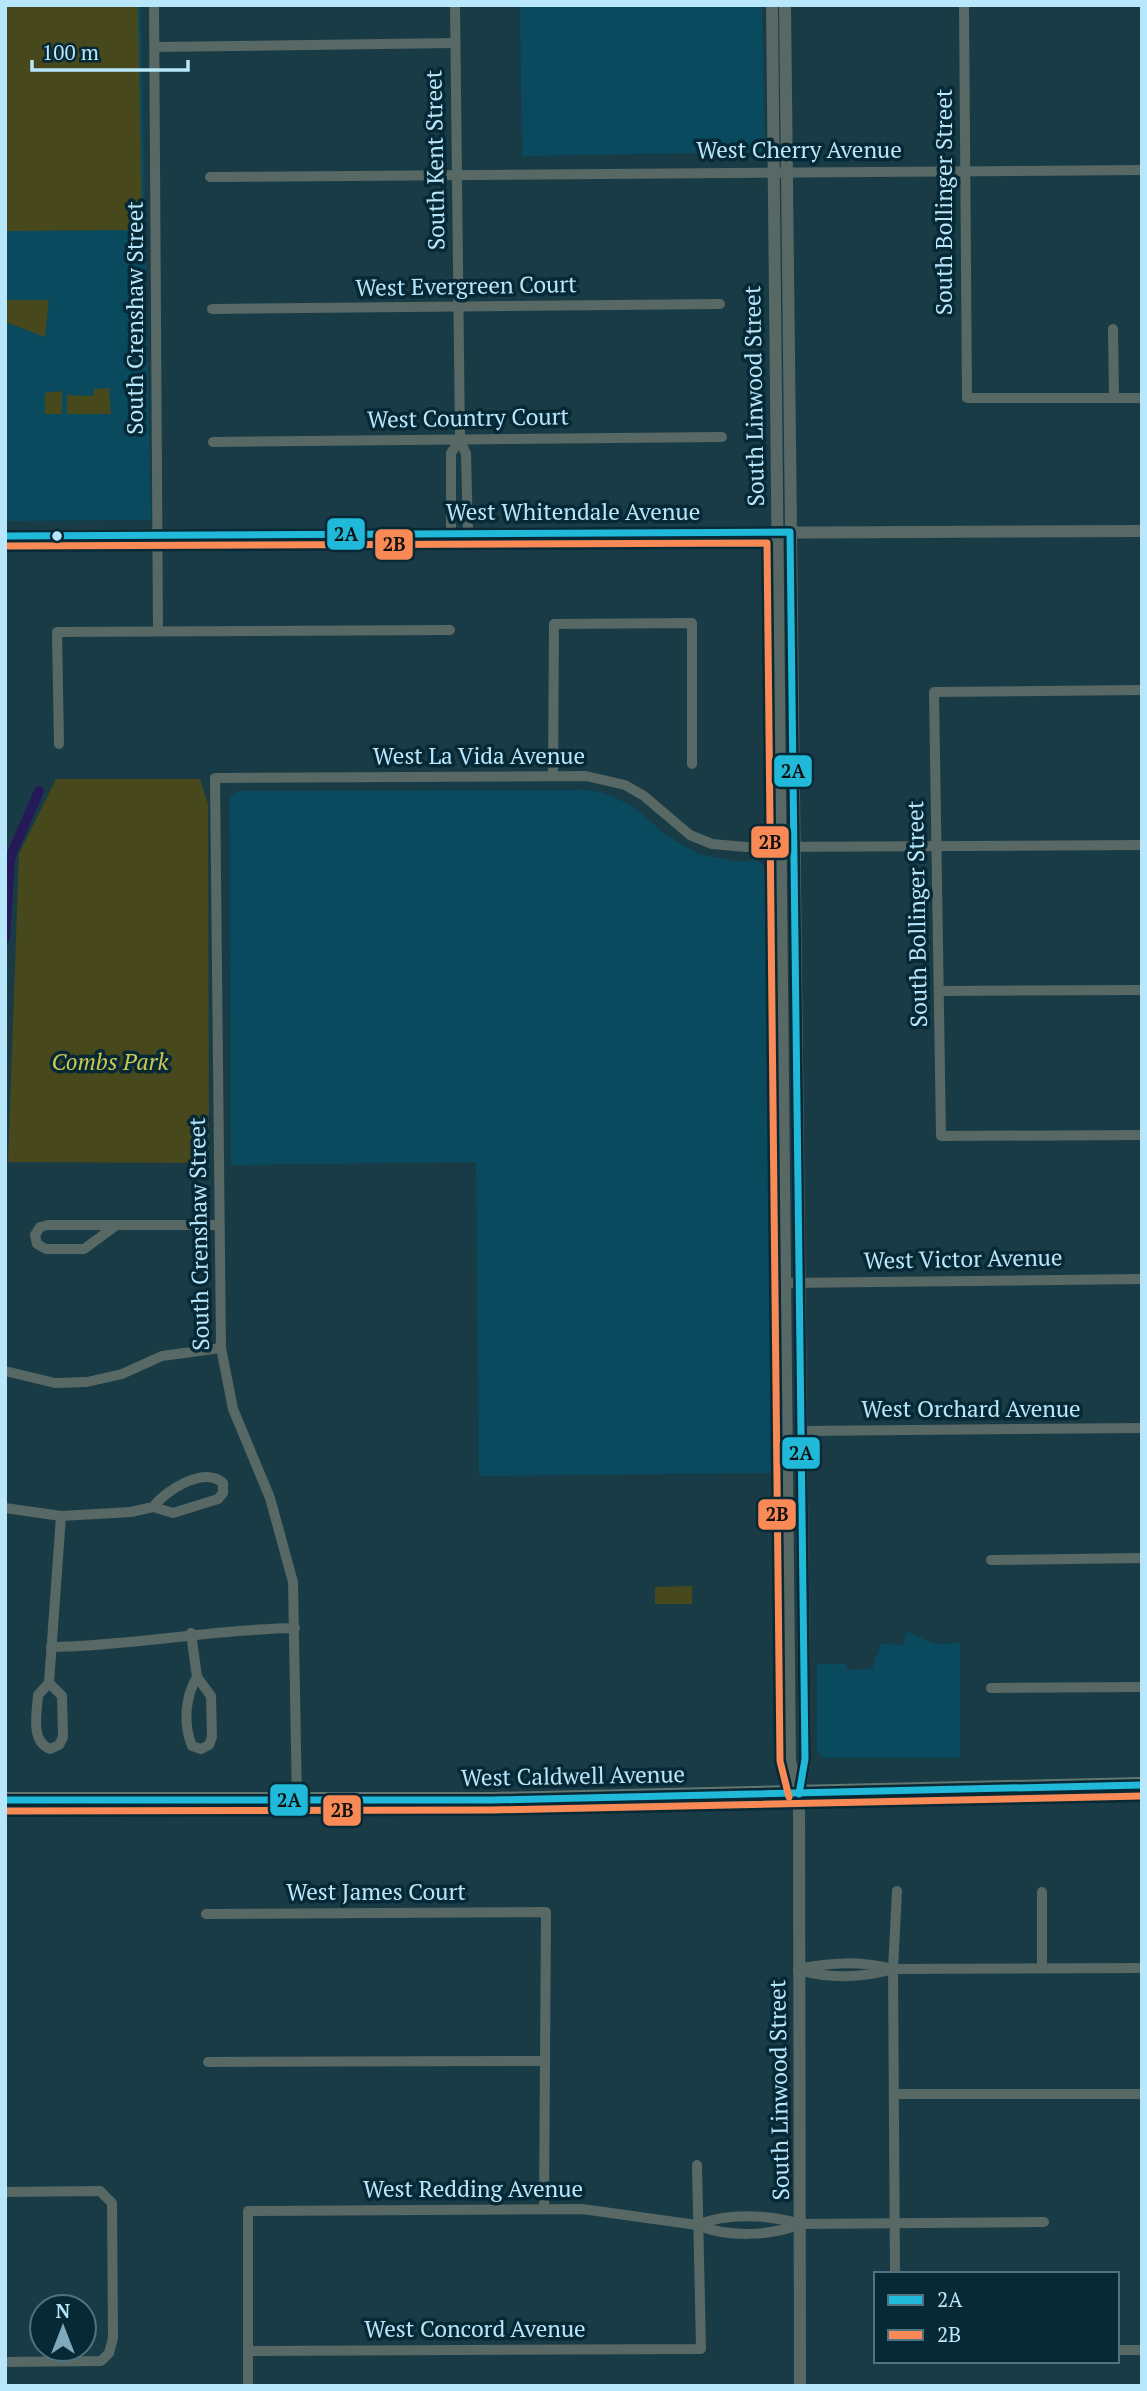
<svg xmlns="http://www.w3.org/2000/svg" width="1147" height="2391" font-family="'PT Serif',serif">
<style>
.built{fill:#094a5f}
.green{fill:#47491d}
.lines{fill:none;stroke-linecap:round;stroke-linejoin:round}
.canal{stroke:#251a58;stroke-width:10}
.minor{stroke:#576865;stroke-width:10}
.tertiary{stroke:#576865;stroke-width:12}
.primary{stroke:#627772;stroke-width:16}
.bus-1-casing{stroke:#072835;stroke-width:12}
.bus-2-casing{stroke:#072835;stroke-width:12}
.bus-1{stroke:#20b9da;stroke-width:7}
.bus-2{stroke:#f98a56;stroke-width:7}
.bus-dot{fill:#b8e6fa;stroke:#072835;stroke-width:2.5}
.labels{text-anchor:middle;stroke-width:7;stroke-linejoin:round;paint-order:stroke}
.street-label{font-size:23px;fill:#b8e6fa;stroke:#072835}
.park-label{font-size:23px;font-style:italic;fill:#cdc84d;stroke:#072835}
.line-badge{stroke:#072835;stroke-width:2.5}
.pale-badge-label{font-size:19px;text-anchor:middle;font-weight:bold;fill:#111}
</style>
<rect width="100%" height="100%" fill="#193b46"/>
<g class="built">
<path d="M 5,5 L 141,5 L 151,520 L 5,521 Z"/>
<path d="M 520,5 L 762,5 L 765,152 L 522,156 Z"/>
<path d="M 584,790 L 601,792 L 633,806 L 667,836 L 699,854 L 734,861 L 759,861 L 767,870 L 773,1473 L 479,1476 L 476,1162 L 231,1165 L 230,797 L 238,791 Z"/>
<path d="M 906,1631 L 935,1644 L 960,1643 L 960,1758 L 824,1758 L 817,1752 L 817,1664 L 846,1664 L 847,1670 L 872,1669 L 881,1644 L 904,1645 Z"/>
</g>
<g class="green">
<path d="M 5,5 L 138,5 L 142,207 L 142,222 L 137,230 L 5,231 Z"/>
<path d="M 5,300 L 49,300 L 45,337 L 5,322 Z"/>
<path d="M 109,388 L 111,414 L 67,414 L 67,395 L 93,396 L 94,389 Z"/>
<path d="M 62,391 L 62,414 L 45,414 L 45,393 Z"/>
<path d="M 56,779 L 200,779 L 208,804 L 209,1163 L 8,1162 L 19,854 Z"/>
<path d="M 692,1586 L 692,1604 L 655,1604 L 655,1587 Z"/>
</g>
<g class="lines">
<path class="canal" d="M 5,938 L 10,858 L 39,791"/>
<g class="minor">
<path d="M 154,5 L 158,631"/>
<path d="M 455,5 L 460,440 L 466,454 L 468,534"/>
<path d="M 964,5 L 967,398 L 1142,398"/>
<path d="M 155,47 L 455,43"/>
<path d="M 210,177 L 1142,170"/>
<path d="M 212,309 L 720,304"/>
<path d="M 1113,329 L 1114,398"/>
<path d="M 213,442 L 722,437"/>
<path d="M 451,534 L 451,453 L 460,440"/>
<path d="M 1142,690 L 934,692 L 941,1136 L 1142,1135"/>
<path d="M 59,744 L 57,632 L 450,630"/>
<path d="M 553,776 L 554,624 L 692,623 L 692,764"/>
<path d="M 939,991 L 1142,990"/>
<path d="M 114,1227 L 84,1249 L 46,1249 L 37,1244 L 35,1235 L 40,1227 L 48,1225 L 218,1225"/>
<path d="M 785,1283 L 1142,1279"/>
<path d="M 5,1371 L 55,1383 L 87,1382 L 122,1374 L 162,1356 L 221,1348"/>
<path d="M 800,1431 L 1142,1428"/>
<path d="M 5,1508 L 61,1516 L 131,1512 L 153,1507 L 173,1513 L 218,1499 L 223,1493 L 223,1483 C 204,1466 166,1490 153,1507"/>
<path d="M 991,1560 L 1142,1558"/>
<path d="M 191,1633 L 197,1677 L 211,1696 L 212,1737 L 209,1745 L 201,1749 L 192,1746 C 183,1724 185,1697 197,1677"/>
<path d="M 51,1647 C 133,1646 213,1629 295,1628"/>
<path d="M 49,1683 L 62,1696 L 63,1737 L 59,1745 L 50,1749 C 30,1741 37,1713 38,1695 L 49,1683 L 61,1516"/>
<path d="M 991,1688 L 1142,1687"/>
<path d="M 297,1803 L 293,1582 L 270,1498 L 233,1409 L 221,1348 L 215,778 L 586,776 L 625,785 L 644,796 L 690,835 L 712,844 L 746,847 L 1142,845"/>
<path d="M 206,1914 L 546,1912 L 544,2209"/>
<path d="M 1042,1968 L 1042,1892"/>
<path d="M 798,1969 C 831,1962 860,1961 893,1969 L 1142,1968"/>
<path d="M 799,1970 C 830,1979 859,1978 890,1970"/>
<path d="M 208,2062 L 545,2061"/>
<path d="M 894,2094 L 1142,2094"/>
<path d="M 5,2192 L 100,2191 L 112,2203 L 113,2338 L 109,2353 L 101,2361 L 5,2362"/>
<path d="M 697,2225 C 729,2212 769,2215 801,2224 L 1044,2222"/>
<path d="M 895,2274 L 893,1969 L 897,1891"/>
<path d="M 1117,2350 L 1142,2350"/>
<path d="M 249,2351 L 701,2349 L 697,2165"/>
<path d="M 248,2386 L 248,2211 L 582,2209 L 697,2225 C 729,2238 770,2236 801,2224"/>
</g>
<g class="tertiary">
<path d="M 772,5 L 790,1761 L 798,1790"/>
<path d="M 785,5 L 805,1759 L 799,1794 L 800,2386"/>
<path d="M 5,536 L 1142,531"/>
</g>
<path class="primary" d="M 5,1800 L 492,1800 L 1142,1785"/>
<g class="bus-1-casing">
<g id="bus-1">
<path d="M 5,536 L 790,532 L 805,1759 L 799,1794"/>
<path d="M 5,1800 L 492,1800 L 1142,1785"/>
</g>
</g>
<g class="bus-2-casing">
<g id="bus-2">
<path d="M 5,546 L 767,543 L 780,1761 L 789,1797"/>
<path d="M 5,1811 L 492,1810 L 1142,1796"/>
</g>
</g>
<use href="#bus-1" class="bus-1"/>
<use href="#bus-2" class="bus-2"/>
</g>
<circle class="bus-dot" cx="57" cy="536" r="6"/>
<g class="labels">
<g class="street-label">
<text x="799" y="158">West Cherry Avenue</text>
<text transform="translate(435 160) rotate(-91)" y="8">South Kent Street</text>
<text transform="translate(944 202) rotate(-90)" y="8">South Bollinger Street</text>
<text transform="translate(466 286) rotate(-1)" y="8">West Evergreen Court</text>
<text transform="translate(135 318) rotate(-90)" y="8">South Crenshaw Street</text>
<text transform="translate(754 396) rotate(-91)" y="8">South Linwood Street</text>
<text transform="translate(468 418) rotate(-1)" y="8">West Country Court</text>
<text x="573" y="520">West Whitendale Avenue</text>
<text x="479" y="764">West La Vida Avenue</text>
<text transform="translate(917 914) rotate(-91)" y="8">South Bollinger Street</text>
<text transform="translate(199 1234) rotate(-91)" y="8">South Crenshaw Street</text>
<text transform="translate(963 1259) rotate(-1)" y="8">West Victor Avenue</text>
<text x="971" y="1417">West Orchard Avenue</text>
<text transform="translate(573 1776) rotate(-1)" y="8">West Caldwell Avenue</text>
<text x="376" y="1900">West James Court</text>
<text transform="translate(779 2090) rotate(-91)" y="8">South Linwood Street</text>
<text x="473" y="2197">West Redding Avenue</text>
<text x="475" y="2337">West Concord Avenue</text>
</g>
<g class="park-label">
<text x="110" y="1070">Combs Park</text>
</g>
</g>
<g class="line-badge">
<rect x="326" y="517" width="40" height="34" rx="7" fill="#20b9da"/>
<rect x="374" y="528" width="40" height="33" rx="7" fill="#f98a56"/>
<rect x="773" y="754" width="40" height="34" rx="7" fill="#20b9da"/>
<rect x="750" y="825" width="40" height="34" rx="7" fill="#f98a56"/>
<rect x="781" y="1436" width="40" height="34" rx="7" fill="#20b9da"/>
<rect x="757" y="1498" width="40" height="33" rx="7" fill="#f98a56"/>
<rect x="269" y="1783" width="40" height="34" rx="7" fill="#20b9da"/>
<rect x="322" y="1794" width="40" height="33" rx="7" fill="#f98a56"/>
</g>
<g class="pale-badge-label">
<text x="346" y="541">2A</text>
<text x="394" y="551">2B</text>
<text x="793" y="778">2A</text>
<text x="770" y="849">2B</text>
<text x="801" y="1460">2A</text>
<text x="777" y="1521">2B</text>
<text x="289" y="1807">2A</text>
<text x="342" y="1817">2B</text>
</g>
<rect width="1147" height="2391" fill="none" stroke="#b8e6fa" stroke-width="14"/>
<rect x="874" y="2272" width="245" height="91" fill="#072835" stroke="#4e7484" stroke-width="2"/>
<rect x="888" y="2295" width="35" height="10" fill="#20b9da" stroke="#4e7484" stroke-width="2"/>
<text x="937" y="2307" font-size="21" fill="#b8e6fa">2A</text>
<rect x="888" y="2330" width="35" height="10" fill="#f98a56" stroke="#4e7484" stroke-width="2"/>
<text x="937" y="2342" font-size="21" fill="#b8e6fa">2B</text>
<g transform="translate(63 2328)"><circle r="33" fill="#072835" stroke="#4e7484" stroke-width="2"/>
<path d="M0-5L12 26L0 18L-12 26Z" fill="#80aabb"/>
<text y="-10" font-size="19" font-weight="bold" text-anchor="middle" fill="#b8e6fa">N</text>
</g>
<path d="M32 60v10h156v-10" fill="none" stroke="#b8e6fa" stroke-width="3.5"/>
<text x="42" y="60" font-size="21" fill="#b8e6fa" stroke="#072835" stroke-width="5" paint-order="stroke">100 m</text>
</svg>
